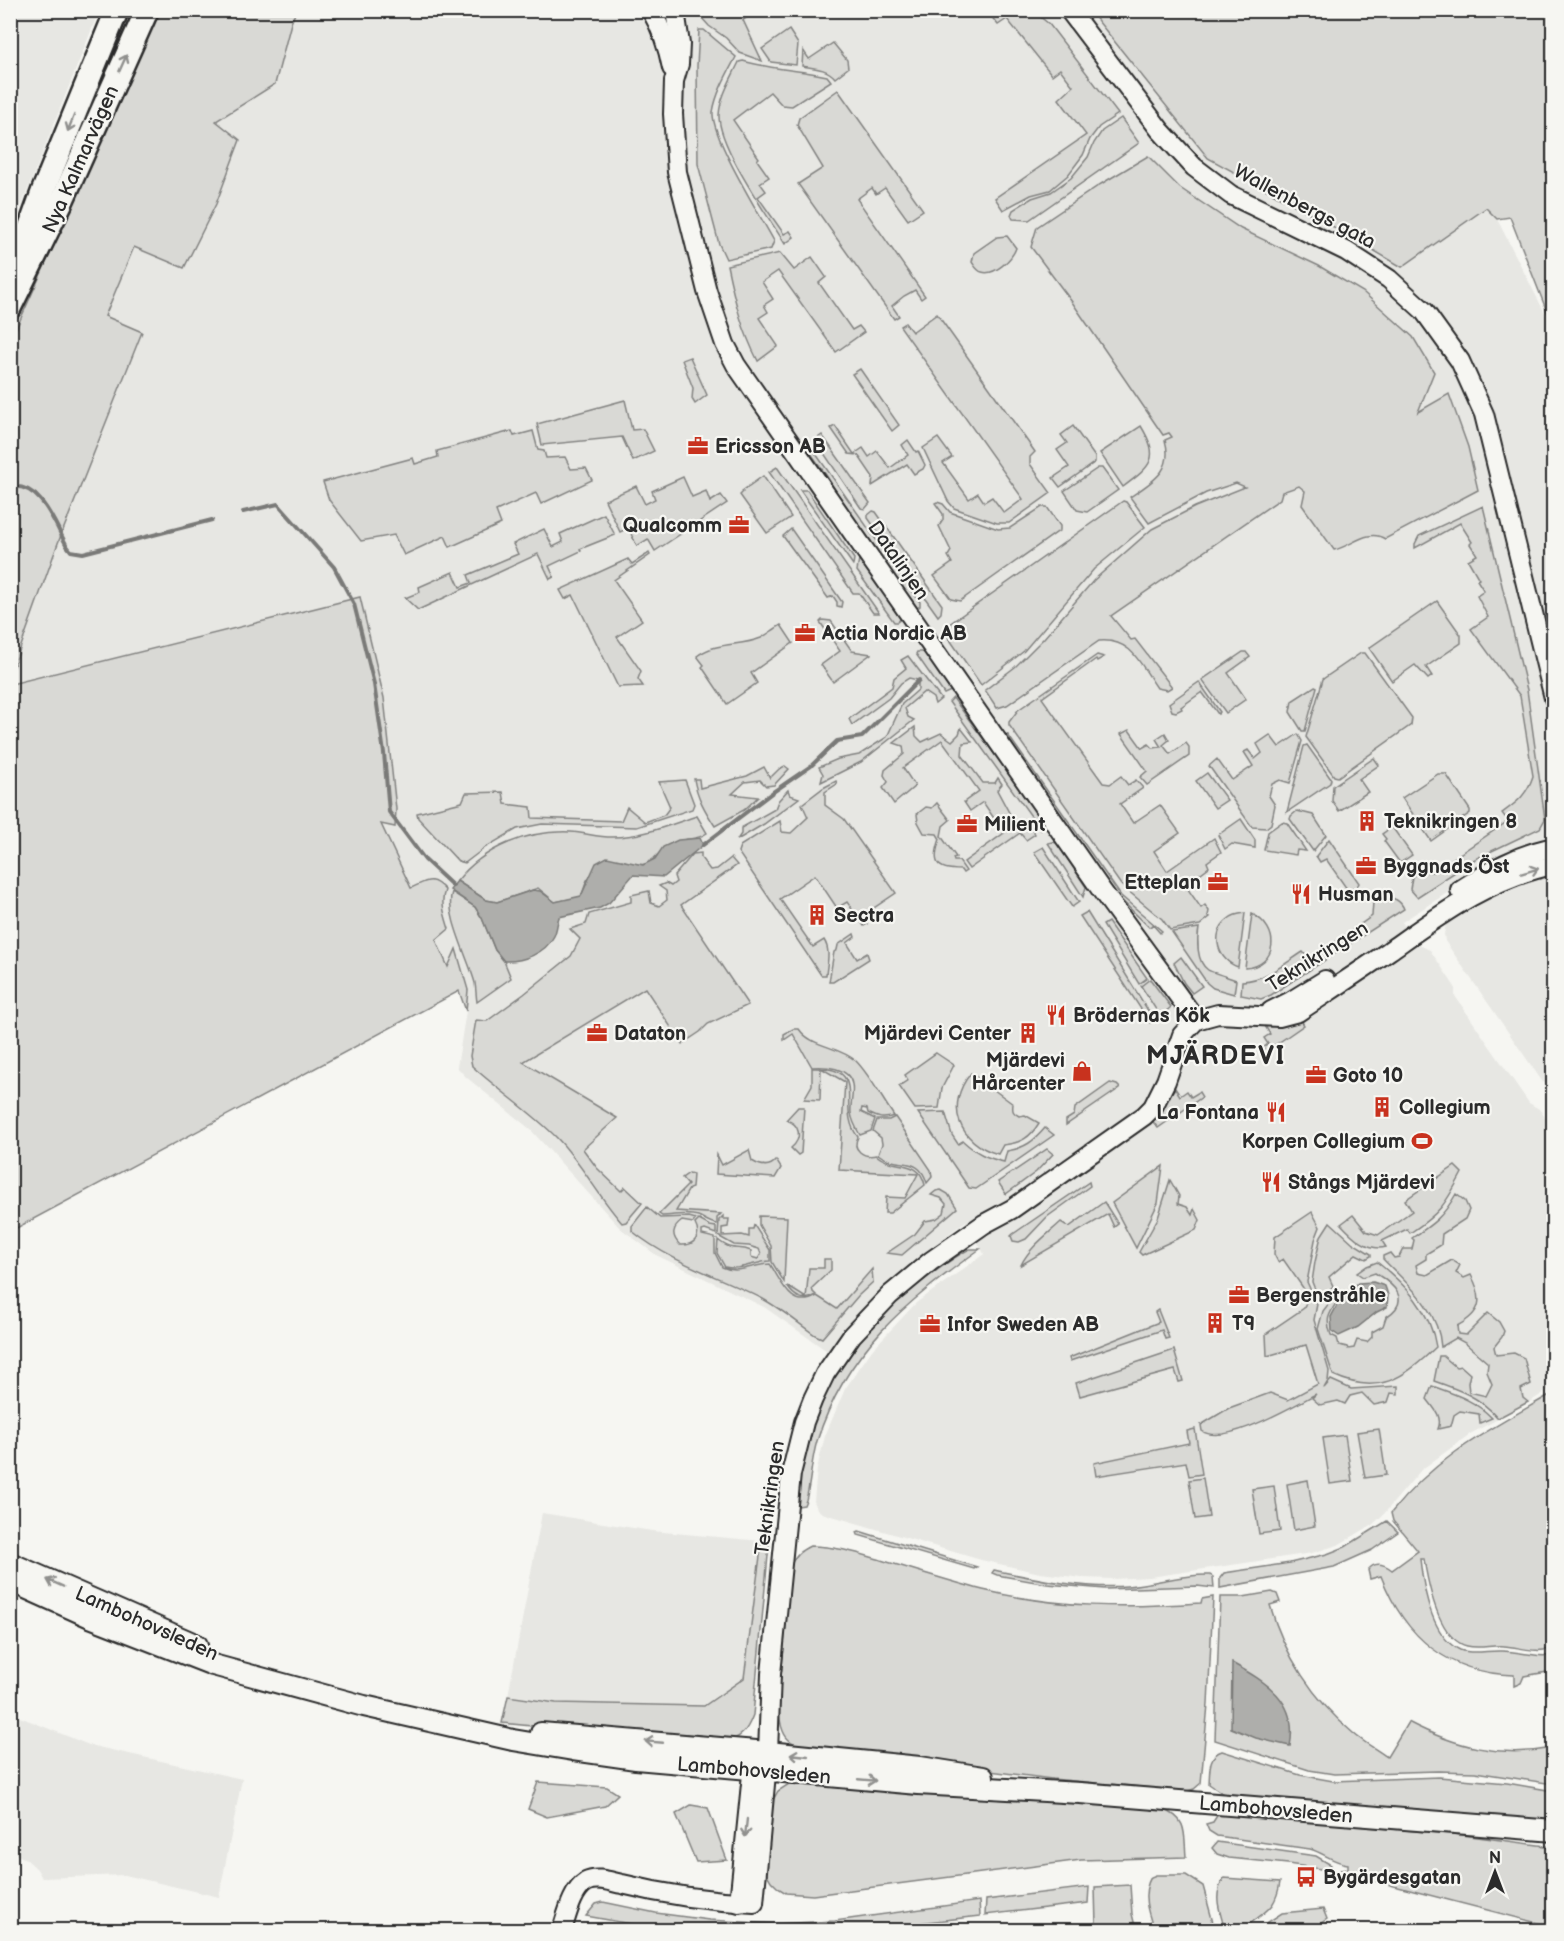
<svg xmlns="http://www.w3.org/2000/svg" width="1564" height="1941" font-family="'Balsamiq Sans',sans-serif">
<style>
.built{fill:#e7e7e3}
.green{fill:#d9d9d5;stroke:#828280;stroke-width:1.5}
.water{fill:#aeaeab;stroke:#7a7a78;stroke-width:1.5}
.lines{fill:none;stroke-linecap:round;stroke-linejoin:round}
.stream{stroke:#7a7a78;stroke-width:4}
.tertiary-casing{stroke:#2b2b2b;stroke-width:22}
.secondary-casing{stroke:#2b2b2b;stroke-width:24}
.primary-casing{stroke:#2b2b2b;stroke-width:27}
.tertiary{stroke:#f6f6f2;stroke-width:18}
.secondary{stroke:#f6f6f2;stroke-width:20}
.primary{stroke:#f6f6f2;stroke-width:22}
.oneway{stroke:#90908e}
.labels{text-anchor:middle;stroke-width:4.5;stroke-linejoin:round;paint-order:stroke}
.street-label{font-size:20px;fill:#2b2b2b;stroke:#f6f6f2}
.poi-label{font-size:20px;font-weight:bold;fill:#2b2b2b;stroke:#f6f6f2;text-anchor:start}
.district-label{font-size:26px;font-weight:bold;letter-spacing:1.5px;fill:#2b2b2b;stroke:#f6f6f2}
</style>
<rect width="100%" height="100%" fill="#f6f6f2"/>
<filter id="ink" filterUnits="userSpaceOnUse"><feTurbulence type="fractalNoise" baseFrequency=".0167" numOctaves="2"/><feDisplacementMap in="SourceGraphic" scale="12" xChannelSelector="R" yChannelSelector="G"/><feConvolveMatrix kernelMatrix="1 2 1 2 8 2 1 2 1" color-interpolation-filters="sRGB"/></filter>
<g filter="url(#ink)">
<g class="built">
<path d="M 11,10 L 99,11 L 11,232 L 10,11 Z"/>
<path d="M 296,11 L 1090,11 L 1208,158 L 1320,219 L 1402,266 L 1486,207 L 1497,219 L 1553,329 L 1553,839 L 1495,862 L 1402,922 L 1417,944 L 1430,950 L 1455,987 L 1455,996 L 1529,1103 L 1539,1109 L 1553,1128 L 1553,1387 L 1528,1403 L 1470,1434 L 1421,1470 L 1383,1515 L 1372,1525 L 1338,1545 L 1312,1553 L 1150,1577 L 1112,1579 L 1082,1578 L 1040,1573 L 981,1560 L 822,1513 L 817,1509 L 814,1501 L 817,1469 L 825,1436 L 845,1389 L 872,1350 L 916,1303 L 984,1254 L 966,1221 L 913,1261 L 861,1313 L 830,1353 L 764,1307 L 656,1255 L 620,1228 L 530,1129 L 466,1077 L 457,1067 L 466,1011 L 459,991 L 380,823 L 11,684 L 11,674 L 58,543 L 142,332 L 105,316 L 134,247 L 183,268 L 216,121 L 275,84 L 291,23 Z"/>
<path d="M 1553,869 L 1553,1089 L 1542,1081 L 1445,941 L 1444,934 L 1447,919 L 1489,892 Z"/>
<path d="M 542,1513 L 652,1531 L 762,1541 L 744,1678 L 704,1706 L 556,1703 L 508,1696 Z"/>
<path d="M 10,1713 L 89,1745 L 242,1779 L 219,1897 L 125,1875 L 42,1878 L 37,1869 L 26,1859 L 11,1852 Z"/>
</g>
<g class="green">
<path d="M 130,11 L 135,11 L 68,161 L 67,161 Z"/>
<path d="M 160,11 L 296,11 L 291,23 L 275,84 L 216,121 L 240,140 L 216,204 L 184,268 L 134,247 L 105,316 L 142,332 L 58,543 L 11,674 L 11,340 Z"/>
<path d="M 702,11 L 757,11 L 743,20 L 762,61 L 740,53 L 726,38 L 709,26 L 701,17 Z"/>
<path d="M 987,11 L 1033,11 L 1049,24 L 1118,114 L 1099,127 L 1090,139 L 1083,155 L 1068,175 L 1050,190 L 1031,195 L 1003,210 L 995,198 L 1086,135 L 1059,99 L 1073,86 L 1060,69 L 1052,75 L 1007,19 L 998,25 Z"/>
<path d="M 1090,11 L 1553,11 L 1553,327 L 1510,217 L 1497,219 L 1486,208 L 1402,267 L 1320,219 L 1208,158 Z"/>
<path d="M 699,30 L 704,30 L 736,57 C 727,74 716,93 713,112 C 711,137 760,215 774,241 L 771,249 L 726,259 L 719,244 L 698,164 L 697,66 Z"/>
<path d="M 789,30 L 798,44 L 796,65 L 771,62 L 762,49 Z"/>
<path d="M 833,43 L 847,60 L 848,68 L 835,78 C 827,68 814,68 802,66 L 803,50 L 809,59 Z"/>
<path d="M 743,61 C 770,69 799,70 827,76 L 831,81 L 792,106 L 782,105 L 770,92 L 733,120 L 759,158 L 757,160 L 769,177 L 760,183 L 766,191 L 758,197 L 784,234 L 790,231 L 794,237 L 785,244 C 768,216 718,146 719,115 C 720,97 731,79 739,62 Z"/>
<path d="M 838,90 L 923,210 L 908,220 L 885,188 L 876,194 L 872,188 L 857,199 L 925,296 L 921,299 L 915,290 L 904,296 L 892,306 L 899,316 L 894,319 L 798,184 L 823,168 L 797,125 L 799,118 Z"/>
<path d="M 1121,118 L 1139,143 L 1029,220 L 1013,219 L 1011,215 L 1013,210 L 1032,198 L 1051,192 L 1071,178 L 1088,157 L 1094,143 L 1102,131 Z"/>
<path d="M 1148,156 L 1180,188 L 1241,229 L 1319,266 L 1363,292 L 1413,337 L 1434,372 L 1418,412 L 1449,394 L 1468,447 L 1478,490 L 1385,539 C 1368,528 1352,546 1334,550 L 1302,505 L 1305,491 L 1299,486 L 1282,492 L 1280,499 L 1111,616 L 1131,640 L 1135,639 L 1172,687 L 1167,690 L 1157,688 C 1140,664 1132,638 1099,641 L 1007,705 L 997,708 L 985,690 L 1015,667 L 1044,638 L 1094,580 L 1152,529 L 1195,507 L 1245,487 L 1236,483 L 1206,493 L 1149,523 L 1130,497 C 1153,481 1174,471 1165,440 L 1172,437 L 1169,433 L 1163,435 L 1072,302 L 1031,247 L 1037,227 L 1101,184 Z"/>
<path d="M 1007,236 L 1016,248 C 1012,259 995,276 982,272 C 977,271 975,266 972,262 L 974,253 L 997,237 Z"/>
<path d="M 780,253 L 794,270 L 812,257 L 826,277 L 819,283 L 852,330 L 859,326 L 864,332 L 836,352 L 778,271 L 762,282 L 773,299 L 764,305 L 768,312 L 759,318 L 778,346 L 758,361 C 742,330 734,299 727,265 Z"/>
<path d="M 937,314 L 1035,452 L 1030,457 L 1030,464 L 1051,493 L 1009,523 L 997,523 L 954,508 L 948,501 L 923,448 L 938,438 L 952,457 L 943,463 L 969,499 L 978,493 L 984,502 L 992,497 L 1004,513 L 1023,499 L 900,326 L 905,323 L 912,332 Z"/>
<path d="M 690,357 L 707,395 L 695,404 L 692,399 L 693,388 L 682,360 Z"/>
<path d="M 860,369 L 899,425 L 892,431 L 852,374 Z"/>
<path d="M 625,400 L 632,430 L 643,429 L 654,451 L 633,461 L 622,437 L 542,445 L 537,424 Z"/>
<path d="M 835,426 L 854,454 L 863,448 L 869,457 L 877,451 L 890,468 L 908,455 L 902,445 L 908,440 L 916,452 L 918,451 L 925,465 L 923,469 L 914,474 L 907,464 L 872,486 L 873,477 L 858,455 L 849,454 L 831,428 Z"/>
<path d="M 1073,426 L 1095,457 L 1095,462 L 1060,487 L 1053,478 L 1069,467 L 1057,450 L 1067,443 L 1061,435 Z"/>
<path d="M 1141,426 C 1161,459 1151,466 1123,487 L 1100,453 Z"/>
<path d="M 512,431 L 514,436 L 533,431 L 538,450 L 544,451 L 546,458 L 565,457 L 571,469 L 586,468 L 592,480 L 541,504 L 536,493 L 496,511 L 501,524 L 450,547 L 445,536 L 404,555 L 394,535 L 361,541 L 329,500 L 323,482 L 413,458 L 415,464 L 438,457 L 437,451 Z"/>
<path d="M 822,435 L 870,503 L 865,509 L 861,508 L 815,440 Z"/>
<path d="M 809,444 L 920,602 L 920,606 L 916,609 L 852,519 L 828,478 L 806,446 Z"/>
<path d="M 777,467 L 879,613 L 873,613 L 859,593 L 853,593 L 769,472 Z"/>
<path d="M 1098,468 L 1102,468 L 1118,490 L 1087,512 L 1077,510 L 1064,491 Z"/>
<path d="M 763,476 L 791,517 L 767,533 L 740,495 L 743,492 L 742,491 Z"/>
<path d="M 683,477 L 692,497 L 706,491 L 710,502 L 721,495 L 727,503 L 655,551 L 648,539 L 637,546 L 628,528 L 620,532 L 605,500 L 636,486 L 645,504 L 655,499 L 652,491 Z"/>
<path d="M 800,490 L 807,490 L 854,559 L 853,565 Z"/>
<path d="M 1123,501 L 1126,502 L 1145,527 L 1094,569 L 1024,651 L 981,685 L 944,631 L 945,627 Z"/>
<path d="M 937,502 L 943,504 L 950,512 L 998,529 L 1010,528 L 1042,507 L 1047,507 L 1060,526 L 1060,530 L 960,601 L 951,599 L 934,576 L 952,563 L 948,556 L 951,551 L 939,526 L 943,520 L 943,514 L 935,503 Z"/>
<path d="M 1483,506 L 1527,690 L 1545,819 L 1540,828 L 1475,859 L 1417,897 L 1410,889 L 1412,877 L 1419,871 L 1433,872 L 1508,821 L 1502,813 C 1517,802 1527,795 1533,776 L 1520,696 L 1471,629 L 1488,617 L 1477,596 L 1484,591 L 1477,580 L 1479,579 L 1468,560 L 1477,555 L 1470,544 L 1472,542 L 1460,523 L 1415,548 L 1415,544 L 1419,536 Z"/>
<path d="M 873,511 L 876,512 L 942,605 L 941,613 L 938,616 L 868,518 L 868,515 Z"/>
<path d="M 604,514 L 615,535 L 580,549 L 581,551 L 549,566 L 554,577 L 550,579 L 538,554 L 418,610 L 405,598 L 420,592 L 419,587 L 453,572 L 460,587 L 471,583 L 468,575 L 518,554 L 513,544 L 544,529 L 553,547 L 563,542 L 560,534 Z"/>
<path d="M 791,529 L 842,602 L 841,607 L 837,606 L 837,602 L 833,596 L 828,598 L 783,536 Z"/>
<path d="M 649,553 L 650,555 L 614,580 L 642,620 L 617,637 L 641,671 L 638,679 L 643,686 L 618,687 L 573,595 L 565,599 L 560,590 L 628,559 L 632,564 Z"/>
<path d="M 859,559 L 902,618 L 897,622 L 894,622 L 857,571 Z"/>
<path d="M 360,597 L 384,698 L 396,809 L 395,827 L 381,824 L 411,888 C 427,881 431,875 445,890 C 440,903 445,916 449,929 L 436,940 L 448,967 L 456,949 L 468,990 L 466,1011 L 459,991 L 11,1231 L 11,684 Z"/>
<path d="M 1437,601 L 1461,635 L 1461,643 L 1426,667 L 1432,676 L 1428,679 L 1415,665 L 1392,681 L 1369,648 Z"/>
<path d="M 822,620 L 831,621 L 852,651 L 871,654 L 833,682 L 821,665 L 840,651 L 820,622 Z"/>
<path d="M 781,625 L 793,643 L 751,673 L 757,683 L 727,704 L 702,667 L 704,665 L 697,656 C 718,641 739,647 761,638 C 768,634 774,629 781,625 Z"/>
<path d="M 917,652 L 925,652 L 951,691 L 944,694 L 916,654 Z"/>
<path d="M 1243,652 L 1246,652 L 1250,657 L 1228,673 L 1246,699 L 1226,713 L 1202,680 Z"/>
<path d="M 1361,653 L 1365,653 L 1412,718 L 1411,725 L 1338,777 L 1334,776 L 1306,737 L 1323,679 Z"/>
<path d="M 1097,655 L 1104,657 L 1097,661 L 1096,659 L 1042,698 L 1103,783 L 1110,784 L 1121,776 L 1128,785 L 1136,780 L 1143,788 L 1120,804 L 1133,823 L 1160,805 L 1180,833 L 1154,851 L 1167,871 L 1214,838 L 1221,852 L 1207,862 L 1209,867 L 1185,885 L 1201,908 L 1205,905 L 1209,911 L 1208,916 L 1210,917 L 1200,925 L 1170,930 L 1162,919 L 1121,885 L 1009,725 L 1009,722 L 1018,710 Z"/>
<path d="M 908,656 L 941,699 L 935,704 L 933,698 L 924,692 L 905,708 L 908,717 L 914,720 L 861,762 L 821,782 L 823,774 L 819,767 L 838,759 L 859,755 L 887,737 L 902,704 L 918,690 L 918,680 L 909,678 L 901,683 L 889,698 L 852,725 L 849,719 L 892,687 L 894,678 L 906,668 L 901,660 Z"/>
<path d="M 1199,682 L 1220,712 L 1218,714 L 1202,692 L 1181,707 L 1182,709 L 1176,712 L 1172,711 L 1169,703 Z"/>
<path d="M 1315,686 L 1317,687 L 1305,731 L 1302,731 L 1290,712 L 1292,701 Z"/>
<path d="M 953,698 L 1044,821 L 1044,826 L 1041,830 L 949,702 Z"/>
<path d="M 915,727 L 916,736 L 922,742 L 941,733 L 952,741 L 959,734 L 961,728 L 972,742 L 963,743 L 962,755 L 983,783 L 995,783 L 998,778 L 1002,784 L 997,790 L 1012,818 L 1020,824 L 1027,820 L 1035,834 L 1026,840 L 1020,833 L 969,869 L 964,862 L 1004,833 L 983,802 L 970,811 L 964,802 L 979,791 L 942,740 L 903,768 L 915,786 L 894,804 L 883,788 L 888,782 L 884,775 L 885,770 L 904,754 L 903,746 L 894,743 Z"/>
<path d="M 1129,730 L 1142,748 L 1149,744 L 1153,748 L 1161,747 L 1156,739 L 1165,733 L 1169,740 L 1163,745 L 1170,754 L 1186,743 L 1189,747 L 1189,756 L 1147,785 L 1140,777 L 1147,771 L 1121,734 Z"/>
<path d="M 1005,734 L 1008,735 L 1121,896 L 1162,931 L 1160,933 L 1153,925 L 1149,927 L 1108,887 L 1005,738 Z"/>
<path d="M 1298,734 L 1302,741 L 1290,783 L 1280,780 L 1272,784 L 1269,796 L 1275,805 L 1271,824 L 1266,828 L 1252,827 L 1209,766 L 1217,759 L 1232,780 L 1253,766 L 1244,752 L 1248,750 L 1255,759 L 1262,753 L 1257,744 L 1270,735 L 1279,747 Z"/>
<path d="M 1307,745 L 1331,779 L 1330,783 L 1287,812 L 1304,746 Z"/>
<path d="M 1374,758 L 1379,765 L 1359,779 L 1368,792 L 1339,811 L 1332,801 L 1333,786 Z"/>
<path d="M 785,766 L 789,769 L 774,785 L 766,786 L 760,780 L 745,782 L 732,794 L 758,797 L 744,810 L 715,826 C 705,811 697,797 694,779 L 699,779 L 700,788 L 747,776 L 764,767 L 770,778 L 779,769 Z"/>
<path d="M 1207,773 L 1227,800 L 1215,808 L 1196,781 Z"/>
<path d="M 1438,774 L 1446,774 L 1470,810 L 1470,813 L 1431,841 L 1402,798 Z"/>
<path d="M 685,780 L 694,804 L 692,809 L 637,827 L 542,824 L 517,829 L 486,847 L 465,863 L 458,861 L 418,818 L 417,813 L 462,802 L 466,793 L 503,792 L 505,804 L 531,807 L 532,818 L 621,821 L 627,807 L 645,822 L 664,815 L 670,807 L 659,782 Z"/>
<path d="M 836,781 L 837,784 L 825,792 L 825,805 L 844,819 L 896,893 L 862,916 L 867,924 L 864,926 L 847,902 L 837,908 L 815,875 L 780,899 L 813,947 L 824,940 C 831,951 827,963 826,975 L 821,975 L 738,852 L 740,846 L 780,821 L 782,832 L 791,833 L 808,817 L 802,804 L 823,788 Z"/>
<path d="M 788,790 L 790,795 L 799,798 L 764,824 L 737,840 L 741,834 L 741,828 L 775,809 L 778,801 Z"/>
<path d="M 937,803 L 950,820 L 943,826 L 941,836 L 956,857 L 953,858 L 954,861 L 959,861 L 966,871 L 963,873 L 961,870 C 935,870 932,862 940,839 L 937,834 L 924,833 L 918,822 L 917,814 L 926,807 L 932,808 Z"/>
<path d="M 1297,811 L 1313,815 L 1326,835 L 1313,851 L 1290,819 L 1291,816 Z"/>
<path d="M 697,816 L 707,833 C 696,841 687,837 675,842 C 651,852 656,874 622,860 L 587,880 L 581,897 L 555,902 L 538,888 L 497,902 L 486,900 L 457,881 C 484,847 528,830 571,832 C 585,833 598,837 612,837 C 642,837 669,825 697,816 Z"/>
<path d="M 1241,819 L 1255,840 L 1255,848 L 1232,844 L 1225,849 L 1218,835 Z"/>
<path d="M 1282,822 L 1287,823 L 1306,851 L 1297,850 L 1296,855 L 1264,850 L 1268,832 Z"/>
<path d="M 1392,827 L 1412,855 L 1400,863 L 1384,841 L 1386,839 L 1382,834 Z"/>
<path d="M 1329,839 L 1359,883 L 1353,894 L 1349,892 L 1326,859 L 1320,862 L 1316,856 Z"/>
<path d="M 1052,842 L 1057,843 L 1086,887 L 1083,897 L 1048,843 Z"/>
<path d="M 1043,847 L 1079,902 L 1072,907 L 1034,852 Z"/>
<path d="M 701,853 L 701,858 L 710,870 L 717,869 L 731,858 L 737,865 L 681,905 L 748,1005 L 708,1024 L 700,1032 L 682,1044 L 645,988 L 523,1062 L 617,1118 L 583,1149 L 597,1168 L 621,1191 L 625,1187 L 642,1203 L 626,1222 L 622,1223 C 598,1196 582,1164 557,1138 C 533,1113 498,1090 472,1066 L 470,1056 L 476,1020 L 487,1021 L 524,994 L 571,956 L 580,939 L 570,929 L 586,924 L 589,914 L 631,902 L 631,895 L 649,891 L 651,903 L 659,906 L 667,900 L 666,891 L 659,886 L 666,883 L 671,886 L 676,882 L 674,876 L 693,854 Z"/>
<path d="M 452,892 L 475,907 L 482,918 L 495,950 L 504,961 L 511,978 L 477,1002 C 476,996 476,989 475,983 C 469,960 444,912 452,892 Z"/>
<path d="M 1383,896 C 1393,898 1400,899 1404,909 L 1271,995 L 1261,999 L 1241,995 L 1242,981 C 1266,980 1284,964 1303,952 L 1310,960 L 1372,916 L 1373,902 Z"/>
<path d="M 1087,912 L 1154,1020 L 1150,1023 L 1080,916 Z"/>
<path d="M 1245,913 L 1238,967 C 1218,961 1210,934 1227,920 C 1232,915 1238,914 1245,913 Z"/>
<path d="M 1252,914 C 1281,928 1278,966 1245,968 Z"/>
<path d="M 1108,922 L 1147,978 L 1139,984 L 1103,925 Z"/>
<path d="M 1199,928 C 1197,939 1196,962 1208,970 C 1211,972 1231,978 1236,980 L 1234,994 L 1213,988 L 1207,983 L 1172,932 Z"/>
<path d="M 854,934 L 855,937 L 847,943 L 857,959 L 867,953 L 869,959 L 833,982 L 829,982 L 834,952 L 837,950 L 838,945 Z"/>
<path d="M 1181,957 L 1202,986 L 1192,993 L 1184,983 L 1174,963 Z"/>
<path d="M 1150,979 L 1171,1007 L 1162,1015 L 1158,1013 L 1141,986 Z"/>
<path d="M 1299,1017 L 1304,1025 L 1265,1052 L 1263,1048 L 1268,1044 L 1264,1038 L 1270,1034 L 1265,1026 L 1279,1025 Z"/>
<path d="M 793,1029 L 799,1029 C 811,1047 839,1046 856,1061 C 869,1074 883,1100 894,1116 C 883,1120 878,1118 868,1113 L 867,1109 L 862,1108 L 861,1112 L 875,1119 L 871,1131 L 860,1135 C 856,1128 852,1121 851,1113 C 850,1104 854,1093 852,1084 C 849,1067 825,1066 812,1067 L 793,1034 L 784,1040 L 784,1034 Z"/>
<path d="M 936,1053 L 954,1065 L 942,1088 L 939,1108 L 915,1109 L 899,1086 L 908,1080 L 905,1075 Z"/>
<path d="M 812,1068 C 872,1066 834,1107 858,1137 C 851,1150 864,1158 876,1155 C 895,1171 919,1157 925,1185 L 890,1213 L 885,1213 L 886,1197 L 905,1198 L 918,1174 L 839,1170 L 845,1082 L 821,1068 L 820,1100 L 804,1099 L 812,1085 Z"/>
<path d="M 971,1073 L 1013,1104 C 1012,1111 1013,1113 1019,1116 L 1025,1115 L 1039,1123 C 1030,1138 1021,1143 1003,1145 L 998,1154 C 959,1143 944,1106 971,1073 Z"/>
<path d="M 1110,1083 L 1117,1085 L 1120,1088 L 1066,1125 L 1066,1120 L 1074,1115 L 1075,1108 Z"/>
<path d="M 1175,1088 L 1180,1096 L 1187,1091 L 1191,1097 L 1199,1092 L 1202,1097 L 1158,1128 L 1150,1118 L 1161,1109 Z"/>
<path d="M 798,1107 L 804,1107 L 801,1153 L 798,1155 L 791,1148 C 803,1138 800,1124 786,1120 Z"/>
<path d="M 945,1112 L 952,1135 L 958,1144 L 963,1141 C 976,1153 987,1158 1004,1162 L 1007,1151 C 1025,1148 1034,1141 1045,1128 L 1054,1135 L 976,1189 L 969,1188 L 918,1113 Z"/>
<path d="M 895,1117 L 931,1170 L 932,1177 L 927,1183 C 919,1154 898,1170 878,1154 L 882,1144 L 881,1138 L 873,1131 L 877,1120 L 889,1120 Z"/>
<path d="M 1047,1149 L 1053,1154 L 1036,1172 L 1006,1194 L 998,1182 Z"/>
<path d="M 749,1150 L 752,1161 C 760,1166 769,1169 776,1160 L 781,1168 L 775,1178 L 716,1174 L 717,1155 L 722,1165 Z"/>
<path d="M 1163,1166 L 1158,1203 L 1136,1248 L 1112,1203 Z"/>
<path d="M 1455,1166 L 1462,1173 C 1445,1205 1440,1213 1410,1233 L 1407,1229 L 1382,1241 L 1386,1247 C 1368,1252 1352,1236 1341,1224 L 1353,1215 L 1366,1231 L 1378,1235 L 1412,1211 L 1405,1200 Z"/>
<path d="M 689,1173 L 693,1174 L 692,1188 L 689,1189 L 676,1211 L 721,1214 L 717,1218 L 717,1224 C 709,1223 705,1219 698,1216 C 686,1212 674,1216 662,1216 L 659,1214 L 688,1185 L 682,1178 Z"/>
<path d="M 1170,1180 L 1179,1196 L 1178,1204 L 1187,1207 L 1192,1215 L 1194,1209 L 1200,1220 L 1196,1230 L 1142,1255 L 1139,1252 L 1158,1218 Z"/>
<path d="M 1089,1182 L 1090,1186 L 1047,1217 L 1026,1239 L 1019,1242 L 1013,1241 L 1011,1236 L 1013,1234 Z"/>
<path d="M 941,1190 L 948,1194 L 957,1208 L 902,1255 L 887,1253 L 915,1234 L 925,1221 L 936,1219 L 944,1213 L 946,1204 L 941,1198 L 931,1195 L 936,1191 Z"/>
<path d="M 1456,1194 L 1465,1201 L 1469,1210 L 1465,1219 L 1442,1234 L 1441,1245 L 1426,1254 L 1426,1259 L 1416,1265 L 1418,1273 L 1427,1275 L 1452,1260 L 1460,1265 L 1456,1273 L 1464,1278 L 1471,1275 C 1484,1299 1482,1313 1457,1326 L 1458,1334 L 1466,1335 L 1488,1313 L 1499,1322 L 1504,1331 L 1502,1337 L 1494,1347 L 1496,1355 L 1514,1353 L 1524,1358 L 1531,1384 L 1521,1389 L 1523,1398 L 1528,1402 L 1498,1418 C 1480,1397 1460,1390 1434,1381 L 1439,1356 L 1443,1356 L 1456,1367 L 1461,1366 L 1470,1374 L 1468,1383 L 1469,1392 L 1486,1396 L 1492,1384 L 1487,1372 L 1488,1363 L 1465,1343 L 1456,1338 L 1441,1347 C 1439,1309 1407,1284 1383,1259 L 1383,1256 L 1390,1253 L 1394,1258 L 1399,1257 L 1403,1249 L 1412,1249 L 1414,1240 L 1412,1238 C 1433,1224 1443,1217 1456,1194 Z"/>
<path d="M 1104,1202 L 1118,1224 L 1114,1227 L 1108,1214 L 1021,1265 C 1029,1248 1047,1235 1061,1222 L 1069,1227 Z"/>
<path d="M 647,1207 L 660,1218 L 689,1217 L 696,1219 L 693,1223 L 682,1221 C 672,1228 671,1236 680,1245 C 694,1246 702,1237 695,1224 L 699,1220 L 710,1226 L 716,1227 L 716,1234 L 705,1230 L 702,1231 L 702,1235 L 715,1238 L 715,1253 L 722,1267 C 739,1275 753,1264 770,1264 C 782,1282 791,1311 817,1296 L 837,1309 L 872,1269 L 873,1282 L 858,1296 L 822,1338 L 815,1335 C 798,1323 780,1308 761,1298 C 718,1276 670,1262 632,1231 L 632,1226 Z"/>
<path d="M 1312,1212 L 1320,1227 L 1315,1240 L 1307,1282 L 1317,1304 L 1314,1320 L 1329,1371 L 1328,1381 L 1324,1388 L 1331,1380 L 1351,1389 L 1398,1386 L 1398,1394 L 1391,1393 L 1388,1402 L 1374,1405 L 1362,1393 L 1350,1396 L 1345,1404 L 1338,1401 L 1320,1405 L 1312,1398 L 1316,1394 C 1294,1405 1224,1447 1202,1431 L 1201,1425 L 1229,1408 L 1270,1393 L 1288,1400 L 1318,1384 L 1306,1345 L 1267,1356 L 1266,1334 L 1304,1308 L 1308,1295 L 1283,1259 L 1278,1262 L 1274,1254 L 1275,1237 Z"/>
<path d="M 723,1216 L 723,1219 L 729,1219 L 728,1227 L 722,1228 L 722,1236 L 742,1235 L 749,1237 L 749,1229 L 753,1229 L 754,1225 L 770,1250 L 770,1261 C 754,1262 741,1271 725,1267 L 717,1253 L 718,1240 C 734,1253 737,1245 751,1251 L 751,1257 L 758,1259 L 761,1254 L 759,1249 L 749,1246 L 734,1245 L 718,1236 L 719,1220 Z"/>
<path d="M 759,1216 L 787,1217 L 784,1282 L 772,1262 L 771,1246 L 759,1225 Z"/>
<path d="M 1330,1222 L 1353,1243 L 1371,1254 L 1371,1256 L 1366,1259 L 1356,1254 L 1329,1277 L 1333,1286 L 1323,1298 L 1318,1297 L 1312,1282 L 1315,1262 L 1321,1236 Z"/>
<path d="M 970,1249 L 980,1249 C 905,1303 846,1350 817,1441 C 811,1461 811,1481 806,1500 L 804,1505 L 798,1506 C 794,1491 800,1471 804,1456 C 824,1377 861,1325 928,1277 C 941,1267 955,1256 970,1249 Z"/>
<path d="M 824,1259 L 831,1259 L 831,1270 L 812,1288 L 813,1292 L 816,1295 C 804,1303 794,1297 787,1286 L 806,1298 L 809,1268 L 824,1268 Z"/>
<path d="M 1377,1262 C 1405,1284 1431,1311 1436,1347 C 1403,1379 1378,1396 1333,1375 L 1318,1329 L 1323,1311 L 1336,1294 L 1338,1300 C 1329,1314 1325,1319 1331,1335 L 1337,1338 L 1339,1345 L 1347,1347 L 1348,1349 L 1354,1348 L 1357,1340 L 1367,1342 L 1372,1337 L 1372,1332 L 1383,1326 L 1386,1317 C 1413,1300 1393,1284 1375,1273 L 1363,1277 L 1357,1273 L 1367,1266 Z"/>
<path d="M 1158,1310 L 1169,1338 L 1165,1339 L 1162,1330 L 1070,1361 L 1069,1358 L 1159,1322 L 1155,1312 Z"/>
<path d="M 1174,1350 L 1183,1381 L 1179,1382 L 1175,1370 L 1080,1396 L 1076,1383 Z"/>
<path d="M 1432,1386 C 1454,1394 1475,1400 1492,1418 L 1480,1423 L 1479,1414 L 1460,1411 L 1454,1415 L 1451,1426 L 1438,1429 C 1443,1417 1434,1408 1427,1399 Z"/>
<path d="M 1553,1393 L 1553,1648 C 1537,1654 1520,1647 1504,1646 C 1491,1645 1479,1649 1467,1646 C 1438,1639 1428,1584 1424,1559 L 1420,1559 C 1423,1586 1431,1637 1460,1650 C 1473,1655 1489,1650 1502,1651 C 1520,1652 1536,1657 1553,1656 L 1553,1671 L 1524,1676 L 1521,1683 L 1514,1686 L 1514,1675 C 1447,1673 1405,1638 1381,1576 L 1370,1579 L 1368,1570 C 1375,1561 1384,1564 1392,1570 L 1418,1551 L 1393,1521 L 1391,1513 C 1437,1455 1491,1429 1553,1393 Z"/>
<path d="M 1195,1429 L 1202,1474 L 1189,1476 L 1186,1462 L 1096,1476 L 1094,1463 L 1189,1443 L 1187,1431 Z"/>
<path d="M 1379,1429 L 1386,1475 L 1365,1478 L 1357,1432 Z"/>
<path d="M 1345,1435 L 1352,1481 L 1330,1484 L 1323,1438 Z"/>
<path d="M 1203,1478 L 1209,1517 L 1195,1519 L 1189,1480 Z"/>
<path d="M 1308,1480 L 1315,1526 L 1294,1530 L 1287,1484 Z"/>
<path d="M 1274,1486 L 1280,1531 L 1259,1534 L 1252,1489 Z"/>
<path d="M 1387,1521 L 1398,1532 L 1372,1550 L 1334,1567 L 1220,1588 L 1220,1578 L 1224,1573 L 1290,1563 L 1327,1554 L 1345,1547 Z"/>
<path d="M 859,1531 L 875,1536 L 977,1567 L 974,1569 L 858,1535 L 857,1532 Z"/>
<path d="M 762,1541 L 769,1545 L 753,1715 C 747,1731 741,1739 724,1741 L 582,1731 L 502,1723 L 508,1696 L 556,1703 L 704,1706 L 744,1678 Z"/>
<path d="M 810,1546 C 835,1546 857,1553 881,1560 C 915,1570 949,1581 983,1590 C 1057,1608 1125,1608 1201,1603 L 1202,1599 L 1213,1597 L 1208,1704 L 1201,1783 L 1194,1789 L 1187,1791 L 1052,1779 L 803,1747 C 794,1744 787,1741 783,1731 C 775,1712 781,1678 783,1657 C 786,1626 788,1596 791,1565 C 795,1555 800,1551 810,1546 Z"/>
<path d="M 994,1570 C 1037,1579 1082,1589 1127,1586 C 1154,1584 1182,1574 1210,1575 L 1213,1577 L 1214,1588 L 1197,1586 L 1105,1589 L 1047,1584 L 997,1575 L 992,1573 Z"/>
<path d="M 1272,1592 L 1277,1594 L 1280,1602 L 1270,1605 C 1284,1655 1314,1700 1353,1733 C 1363,1742 1376,1749 1387,1757 L 1408,1722 C 1456,1747 1500,1758 1553,1748 L 1553,1784 L 1475,1772 L 1438,1771 L 1334,1774 L 1309,1770 L 1215,1740 L 1220,1597 L 1243,1597 Z"/>
<path d="M 1222,1751 L 1300,1775 L 1333,1781 L 1439,1777 L 1507,1783 L 1553,1791 L 1553,1822 L 1225,1795 L 1209,1784 C 1210,1771 1208,1755 1222,1751 Z"/>
<path d="M 538,1782 L 607,1787 L 618,1794 L 605,1806 L 547,1817 L 528,1809 Z"/>
<path d="M 792,1782 L 1164,1810 C 1188,1818 1184,1835 1186,1857 L 1081,1860 L 813,1895 L 786,1893 L 778,1888 L 771,1881 L 767,1874 L 766,1865 L 772,1802 L 778,1791 Z"/>
<path d="M 691,1805 L 708,1808 L 727,1860 L 696,1862 L 676,1814 Z"/>
<path d="M 1218,1814 L 1462,1835 L 1553,1847 L 1553,1927 L 1367,1879 L 1344,1874 L 1332,1876 L 1340,1870 L 1348,1869 L 1348,1864 C 1334,1863 1324,1853 1310,1849 L 1217,1836 L 1209,1831 L 1206,1824 L 1213,1822 Z"/>
<path d="M 1217,1842 L 1316,1856 L 1331,1865 L 1327,1870 L 1288,1864 L 1229,1858 L 1217,1854 L 1212,1848 Z"/>
<path d="M 1156,1875 L 1186,1875 L 1203,1886 L 1215,1930 L 1154,1930 C 1148,1913 1141,1894 1151,1877 Z"/>
<path d="M 1224,1878 L 1280,1882 C 1279,1889 1276,1899 1272,1905 C 1266,1912 1246,1928 1238,1930 C 1232,1932 1229,1930 1224,1927 C 1219,1908 1213,1895 1224,1878 Z"/>
<path d="M 1130,1885 L 1132,1914 L 1136,1930 L 1107,1930 L 1096,1926 L 1095,1887 Z"/>
<path d="M 1089,1887 L 1088,1903 L 985,1915 L 986,1900 Z"/>
<path d="M 979,1901 L 980,1916 L 856,1930 L 682,1930 L 637,1925 L 586,1916 L 596,1904 L 603,1902 L 656,1913 L 709,1920 L 775,1924 L 835,1921 Z"/>
<path d="M 1323,1909 L 1327,1919 L 1311,1930 L 1256,1930 L 1282,1913 Z"/>
</g>
<g class="water">
<path d="M 700,838 L 703,845 L 664,877 L 633,875 L 609,903 L 600,908 L 559,917 C 557,923 557,930 554,936 C 545,954 522,962 504,961 L 495,950 L 482,918 L 475,907 L 450,890 L 457,881 L 486,900 L 497,902 L 533,890 L 540,891 L 555,902 L 581,896 L 596,863 L 607,857 L 643,865 L 655,859 L 663,847 L 678,840 Z"/>
<path d="M 1373,1282 L 1385,1286 L 1388,1295 L 1387,1307 L 1377,1312 L 1358,1327 L 1339,1336 L 1332,1331 L 1331,1317 L 1340,1300 L 1358,1283 Z"/>
<path d="M 1232,1663 C 1266,1682 1299,1701 1290,1746 L 1256,1738 L 1231,1728 Z"/>
</g>
<g class="lines">
<g class="stream">
<path d="M 10,487 C 41,482 55,525 67,546 L 71,551 L 83,553 L 212,520"/>
<path d="M 243,512 L 278,504 L 334,567 L 354,604 L 374,684 L 384,753 L 389,812 L 425,860 L 453,886"/>
<path d="M 703,845 L 773,792 L 811,766 L 837,741 L 862,737 L 919,680"/>
</g>
<g class="tertiary-casing">
<g id="tertiary">
<path d="M 651,10 C 662,29 668,47 672,68"/>
<path d="M 675,10 L 680,44 L 679,64 L 674,81 L 673,114 L 677,172 L 707,291 L 725,344 L 736,365 L 1102,891 L 1196,1020"/>
<path d="M 1069,10 L 1160,130 L 1194,167 L 1231,195 L 1346,251 L 1389,279 L 1424,311 L 1460,361 L 1484,414 L 1554,698"/>
<path d="M 1460,890 C 1489,871 1519,854 1554,847"/>
<path d="M 1271,1011 L 1291,1001 L 1325,980"/>
<path d="M 739,1903 L 754,1754"/>
<path d="M 562,1930 C 567,1915 572,1891 586,1882 C 597,1876 611,1882 622,1884 C 666,1895 709,1901 754,1903 L 768,1752 L 771,1674 L 791,1474 L 804,1422 L 813,1399 L 825,1374 L 852,1335 L 890,1295 L 931,1261 L 984,1224 L 1012,1209 L 1144,1116 L 1153,1107 L 1166,1081 L 1182,1035 L 1196,1020 L 1218,1014 L 1279,1017 L 1298,1012 C 1328,992 1359,972 1389,951 C 1440,915 1491,877 1554,865"/>
</g>
</g>
<g class="secondary-casing">
<g id="secondary">
<path d="M 10,1563 L 197,1645"/>
<path d="M 10,1581 L 90,1617 L 213,1665 L 364,1706 L 513,1740 L 573,1750 L 636,1759 L 918,1784 L 1080,1793 L 1554,1831"/>
<path d="M 541,1733 L 768,1752 L 920,1767 L 983,1777"/>
</g>
</g>
<g class="primary-casing">
<g id="primary">
<path d="M 15,269 L 43,191 L 117,10"/>
<path d="M 10,307 L 61,203 L 147,10"/>
</g>
</g>
<use href="#tertiary" class="tertiary"/>
<use href="#secondary" class="secondary"/>
<use href="#primary" class="primary"/>
</g>
<defs><path id="oneway-shaft" d="M-6 0H5M1.5-3L5.5 0L1.5 3" fill="none" stroke-width="1.6" stroke-linecap="round" stroke-linejoin="round" transform="scale(1.5)"/></defs>
<g class="oneway">
<use href="#oneway-shaft" transform="translate(123 63) rotate(-66)"/>
<use href="#oneway-shaft" transform="translate(71 123) rotate(112)"/>
<use href="#oneway-shaft" transform="translate(1530 871) rotate(-17)"/>
<use href="#oneway-shaft" transform="translate(55 1583) rotate(-156)"/>
<use href="#oneway-shaft" transform="translate(654 1742) rotate(-175)"/>
<use href="#oneway-shaft" transform="translate(799 1755) rotate(-174)"/>
<use href="#oneway-shaft" transform="translate(867 1780) rotate(5)"/>
<use href="#oneway-shaft" transform="translate(746 1828) rotate(96)"/>
</g>
</g>
<defs>
<g id="office-bare" transform="scale(1.62)"><path d="M-6-3h4V-5.5h4V-3h4V5H-6ZM-1-4.5V-3h2v-1.5ZM-6 0V1H6V0Z" fill="#c8321e" stroke="#f6f6f2" stroke-width="2.5" paint-order="stroke"/></g>
<g id="building-bare" transform="scale(1.62)"><path d="M-4-6H4V6H1V3H-1V6H-4ZM-2.5-4.3h1.7v1.8h-1.7ZM.8-4.3h1.7v1.8H.8ZM-2.5-1h1.7V.8h-1.7ZM.8-1h1.7V.8H.8Z" fill="#c8321e" stroke="#f6f6f2" stroke-width="2.5" paint-order="stroke"/></g>
<g id="restaurant-bare" transform="scale(1.62)"><path d="M-5-6h1v4h1v-4h1v4h1v-4h1v5L-1.5 .5V6h-2V.5L-5-1ZM5-6V6H3V1.5H1.5Q1.5-4 5-6Z" fill="#c8321e" stroke="#f6f6f2" stroke-width="2.5" paint-order="stroke"/></g>
<g id="shop-bare" transform="scale(1.62)"><path d="M-5-2.5h2.3a2.7 3.5 0 0 1 5.4 0H5L5.5 6h-11ZM-1.5-2.5h3a1.5 2.3 0 0 0-3 0Z" fill="#c8321e" stroke="#f6f6f2" stroke-width="2.5" paint-order="stroke"/></g>
<g id="stadium-bare" transform="scale(1.62)"><path d="M0-5a6.5 5 0 1 0 0 10a6.5 5 0 1 0 0-10ZM-3.5-1.8h7v3.6h-7Z" fill="#c8321e" stroke="#f6f6f2" stroke-width="2.5" paint-order="stroke"/></g>
<g id="bus-bare" transform="scale(1.62)"><path d="M-5-6H5V4H4V6H2V4H-2V6H-4V4H-5ZM-3.5-4V0h7V-4ZM-3.5 1.2v1.5H-2V1.2ZM2 1.2v1.5H3.5V1.2Z" fill="#c8321e" stroke="#f6f6f2" stroke-width="2.5" paint-order="stroke"/></g>
</defs>
<g fill-rule="evenodd">
<use href="#office-bare" x="698" y="446"/>
<use href="#office-bare" x="739" y="525"/>
<use href="#office-bare" x="805" y="633"/>
<use href="#building-bare" x="1367" y="821"/>
<use href="#office-bare" x="967" y="824"/>
<use href="#office-bare" x="1366" y="866"/>
<use href="#office-bare" x="1218" y="882"/>
<use href="#restaurant-bare" x="1301" y="894"/>
<use href="#building-bare" x="817" y="915"/>
<use href="#restaurant-bare" x="1056" y="1015"/>
<use href="#office-bare" x="597" y="1033"/>
<use href="#building-bare" x="1028" y="1033"/>
<use href="#shop-bare" x="1082" y="1071"/>
<use href="#office-bare" x="1316" y="1075"/>
<use href="#building-bare" x="1382" y="1107"/>
<use href="#restaurant-bare" x="1276" y="1112"/>
<use href="#stadium-bare" x="1422" y="1141"/>
<use href="#restaurant-bare" x="1271" y="1182"/>
<use href="#office-bare" x="1239" y="1295"/>
<use href="#building-bare" x="1215" y="1323"/>
<use href="#office-bare" x="930" y="1324"/>
<use href="#bus-bare" x="1306" y="1877"/>
</g>
<g class="labels">
<g class="street-label">
<text transform="translate(80 159) rotate(-66)" y="7">Nya Kalmarvägen</text>
<text transform="translate(1305 206) rotate(28)" y="7">Wallenbergs gata</text>
<text transform="translate(899 560) rotate(55)" y="7">Datalinjen</text>
<text transform="translate(1317 956) rotate(-32)" y="7">Teknikringen</text>
<text transform="translate(769 1498) rotate(-82)" y="7">Teknikringen</text>
<text transform="translate(147 1623) rotate(24)" y="7">Lambohovsleden</text>
<text transform="translate(754 1770) rotate(5)" y="7">Lambohovsleden</text>
<text transform="translate(1276 1809) rotate(5)" y="7">Lambohovsleden</text>
</g>
<g class="poi-label">
<text x="715" y="453">Ericsson AB</text>
<text x="722" y="532" text-anchor="end">Qualcomm</text>
<text x="822" y="640">Actia Nordic AB</text>
<text x="1384" y="828">Teknikringen 8</text>
<text x="984" y="831">Milient</text>
<text x="1383" y="873">Byggnads Öst</text>
<text x="1201" y="889" text-anchor="end">Etteplan</text>
<text x="1318" y="901">Husman</text>
<text x="834" y="922">Sectra</text>
<text x="1073" y="1022">Brödernas Kök</text>
<text x="614" y="1040">Dataton</text>
<text x="1011" y="1040" text-anchor="end">Mjärdevi Center</text>
<text x="1065" y="1067" text-anchor="end">Mjärdevi<tspan x="1065" dy="23">Hårcenter</tspan></text>
<text x="1333" y="1082">Goto 10</text>
<text x="1399" y="1114">Collegium</text>
<text x="1259" y="1119" text-anchor="end">La Fontana</text>
<text x="1405" y="1148" text-anchor="end">Korpen Collegium</text>
<text x="1288" y="1189">Stångs Mjärdevi</text>
<text x="1256" y="1302">Bergenstråhle</text>
<text x="1232" y="1330">T9</text>
<text x="947" y="1331">Infor Sweden AB</text>
<text x="1323" y="1884">Bygärdesgatan</text>
</g>
<g class="district-label">
<text x="1216" y="1064">MJÄRDEVI</text>
</g>
</g>
<rect width="1564" height="1941" fill="none" stroke="#f6f6f2" stroke-width="36"/>
<rect x="18" y="18" width="1528" height="1905" fill="none" stroke="#2b2b2b" stroke-width="2" filter="url(#ink)"/>
<g transform="translate(1495 1872)" stroke="#f6f6f2" stroke-width="4.5" paint-order="stroke">
<path d="M0-4.5L10 22L0 15L-10 22Z" fill="#2b2b2b"/>
<text y="-9" font-size="16" font-weight="bold" text-anchor="middle" fill="#2b2b2b">N</text>
</g>
</svg>
